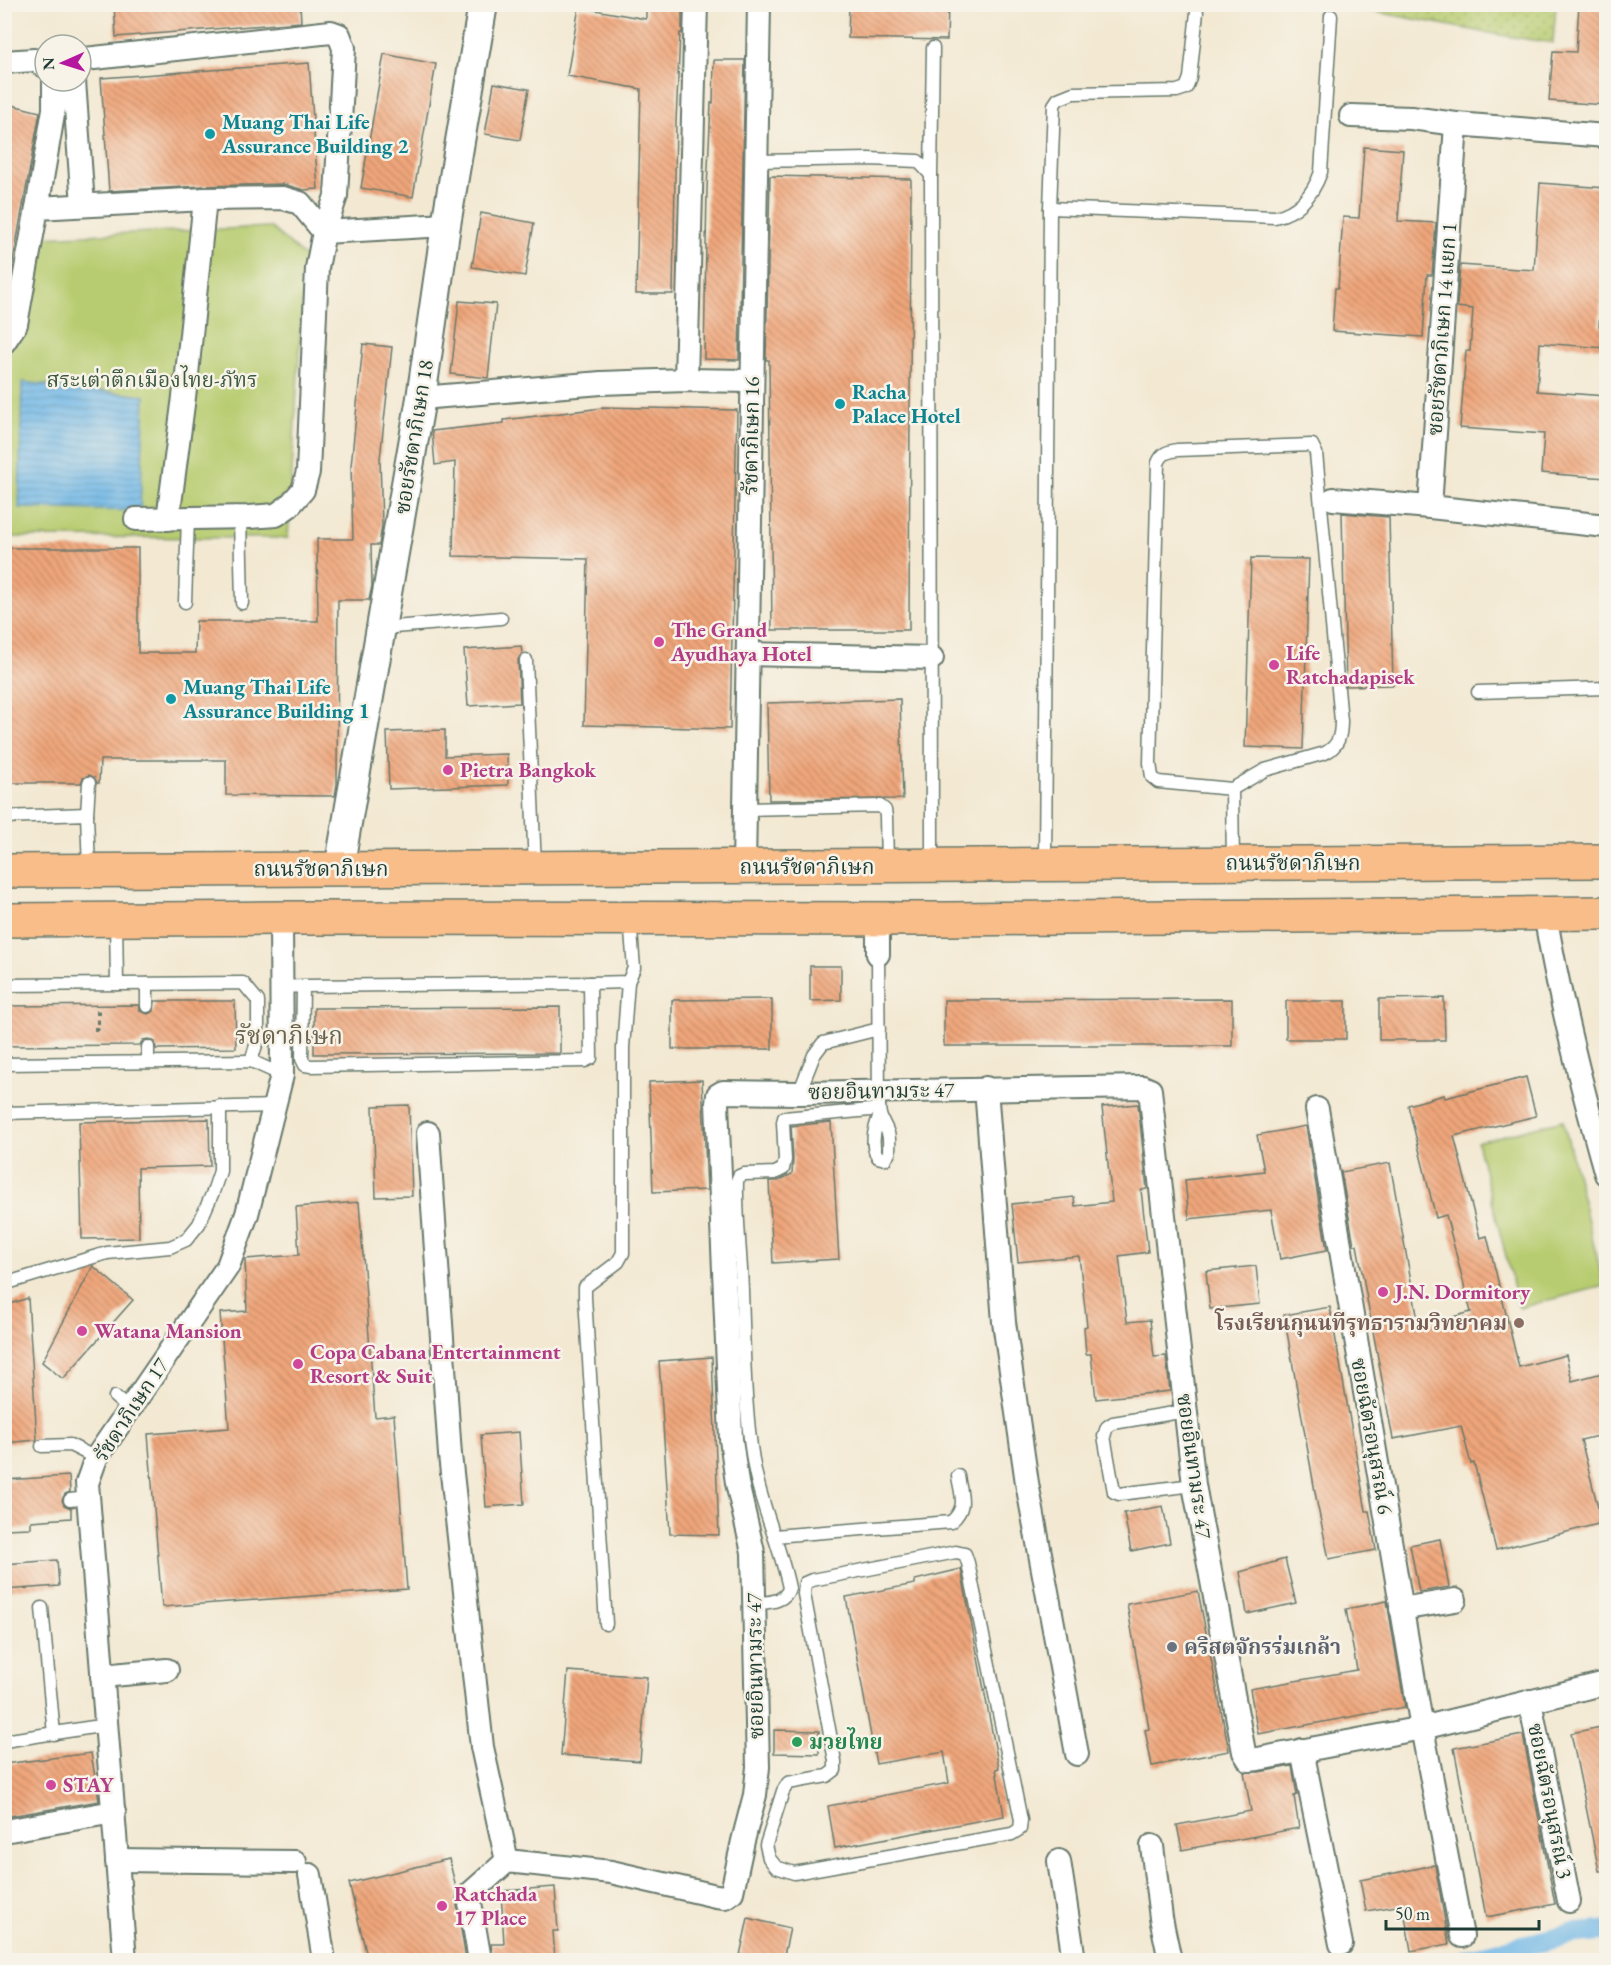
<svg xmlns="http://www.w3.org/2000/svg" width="1611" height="1965" font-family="'EB Garamond','Noto Serif Thai',serif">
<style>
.grass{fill:url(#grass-dots);stroke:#6b8452;stroke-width:1.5}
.park{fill:#b7cc6f;stroke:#6b8452;stroke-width:1.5}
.water{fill:url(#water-rules);stroke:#487a8e;stroke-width:1.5}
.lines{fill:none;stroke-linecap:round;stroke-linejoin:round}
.canal{stroke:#70b7e7;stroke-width:21}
.building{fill:url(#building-back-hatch)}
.service-casing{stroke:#69796c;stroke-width:15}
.minor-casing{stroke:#69796c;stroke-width:26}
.tertiary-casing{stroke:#69796c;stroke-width:32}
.primary-casing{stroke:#69796c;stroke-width:36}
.path{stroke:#69796c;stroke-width:4;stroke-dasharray:4.5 4.5;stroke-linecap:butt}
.service{stroke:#fff;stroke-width:12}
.minor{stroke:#fff;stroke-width:22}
.tertiary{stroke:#fff;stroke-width:28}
.primary{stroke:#f8bd89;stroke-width:33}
.culture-dot{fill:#0f9aa8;stroke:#f7f3e8;stroke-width:2}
.hotel-dot{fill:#d1479c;stroke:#f7f3e8;stroke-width:2}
.education-dot{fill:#8d6e63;stroke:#f7f3e8;stroke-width:2}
.worship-dot{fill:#6b7280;stroke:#f7f3e8;stroke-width:2}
.leisure-dot{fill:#2e9e5b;stroke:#f7f3e8;stroke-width:2}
.labels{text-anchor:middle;stroke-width:5;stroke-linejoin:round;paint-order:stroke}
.culture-label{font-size:21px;font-weight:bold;fill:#0d838f;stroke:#f7f3e8;text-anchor:start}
.street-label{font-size:21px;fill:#1f3d34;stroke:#f7f3e8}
.park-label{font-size:21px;fill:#3d5a40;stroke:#f7f3e8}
.hotel-label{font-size:21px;font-weight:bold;fill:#b23c85;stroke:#f7f3e8;text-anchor:start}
.education-label{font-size:21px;font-weight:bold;fill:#785e54;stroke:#f7f3e8;text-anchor:end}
.worship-label{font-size:21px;font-weight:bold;fill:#5b616d;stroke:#f7f3e8;text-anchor:start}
.leisure-label{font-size:21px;font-weight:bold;fill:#27864d;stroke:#f7f3e8;text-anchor:start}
.quarter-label{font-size:24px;fill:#68624c;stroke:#f7f3e8}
</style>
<defs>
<pattern id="grass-dots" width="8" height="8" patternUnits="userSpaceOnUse" patternTransform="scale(1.5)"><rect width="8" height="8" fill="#b7cc6f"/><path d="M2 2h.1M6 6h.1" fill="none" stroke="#94a75c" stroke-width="1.8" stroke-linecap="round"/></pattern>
<pattern id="water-rules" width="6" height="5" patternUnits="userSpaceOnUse" patternTransform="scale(1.5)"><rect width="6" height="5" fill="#70b7e7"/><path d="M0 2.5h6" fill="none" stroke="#5b96bc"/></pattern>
<pattern id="building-back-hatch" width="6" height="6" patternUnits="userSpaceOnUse" patternTransform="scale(1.5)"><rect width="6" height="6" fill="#f0a67a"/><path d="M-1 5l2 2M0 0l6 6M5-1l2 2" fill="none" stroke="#c28865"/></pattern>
</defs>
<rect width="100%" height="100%" fill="#f7f3e8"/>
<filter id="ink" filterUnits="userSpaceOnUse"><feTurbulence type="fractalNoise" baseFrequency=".0167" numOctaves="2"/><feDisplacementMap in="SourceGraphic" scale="12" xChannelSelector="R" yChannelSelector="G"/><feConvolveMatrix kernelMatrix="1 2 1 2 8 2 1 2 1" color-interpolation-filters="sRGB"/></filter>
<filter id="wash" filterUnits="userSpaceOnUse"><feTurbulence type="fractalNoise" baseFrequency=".008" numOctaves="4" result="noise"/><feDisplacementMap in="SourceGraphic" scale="24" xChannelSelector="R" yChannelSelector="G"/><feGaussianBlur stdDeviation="1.35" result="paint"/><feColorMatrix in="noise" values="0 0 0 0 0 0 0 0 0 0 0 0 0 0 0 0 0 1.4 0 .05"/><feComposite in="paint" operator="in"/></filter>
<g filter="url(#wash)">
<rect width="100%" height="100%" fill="#f3e9d3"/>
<path class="grass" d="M 1339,5 L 1556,5 L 1553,43 L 1499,35 Z"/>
<g class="park">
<path d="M 270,227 L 305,257 L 288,538 L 5,537 L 4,447 L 7,360 L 40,237 Z"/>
<path d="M 1563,1120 L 1604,1286 L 1519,1308 L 1477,1142 Z"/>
</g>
<path class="water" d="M 22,382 L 145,396 L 140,511 L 19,508 Z"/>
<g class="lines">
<path class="canal" d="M 1465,1960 L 1571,1934 L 1606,1931"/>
</g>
<g id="blocks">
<g class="building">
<path d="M 114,4 L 300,4 L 301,22 L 116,37 Z"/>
<path d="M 646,4 L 682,4 L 682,33 L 680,33 L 676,122 L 673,294 L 636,294 L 641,89 L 567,76 L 579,7 L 646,19 Z"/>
<path d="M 849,4 L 948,4 L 947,40 L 848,38 Z"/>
<path d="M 1579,4 L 1606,4 L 1606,105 L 1549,101 L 1553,51 L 1576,52 Z"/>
<path d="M 384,54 L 436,64 L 413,197 L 361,188 Z"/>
<path d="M 714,60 L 745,60 L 739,360 L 704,359 L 707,189 L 711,103 L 713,103 Z"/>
<path d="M 309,63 L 318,189 L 304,190 L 283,184 L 204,186 L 109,191 L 101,78 Z"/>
<path d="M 494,83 L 529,89 L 520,140 L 485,134 Z"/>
<path d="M 4,103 L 40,112 L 11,272 L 4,272 Z"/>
<path d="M 1364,147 L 1403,150 L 1398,221 L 1436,223 L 1432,275 L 1427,275 L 1423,337 L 1332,331 L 1335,288 L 1338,288 L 1343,217 L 1359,218 Z"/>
<path d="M 770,176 L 911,179 L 909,630 L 772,630 L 769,360 L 766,360 Z"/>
<path d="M 1540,183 L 1606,188 L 1606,290 L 1602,289 L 1599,326 L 1606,326 L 1606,348 L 1540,343 L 1537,391 L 1606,396 L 1606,478 L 1541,473 L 1544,434 L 1460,428 L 1466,351 L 1470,351 L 1473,309 L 1457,307 L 1460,265 L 1534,270 Z"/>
<path d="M 481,213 L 534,223 L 525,276 L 472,267 Z"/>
<path d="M 459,301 L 496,304 L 488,378 L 451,374 Z"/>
<path d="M 363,344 L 392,347 L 380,459 L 382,525 L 379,545 L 371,545 L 372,586 L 369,600 L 338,600 L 337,784 L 335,796 L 226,795 L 226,760 L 100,760 L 99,783 L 97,783 L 94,777 L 89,775 L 83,778 L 81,783 L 4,783 L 4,548 L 138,548 L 138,653 L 195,653 L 196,621 L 318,621 L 317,539 L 353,539 L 351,466 Z"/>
<path d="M 602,407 L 737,410 L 730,729 L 584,725 L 588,559 L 453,556 L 455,462 L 435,465 L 432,431 L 504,423 L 504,420 L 602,408 Z"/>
<path d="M 1342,513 L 1389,517 L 1393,685 L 1346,686 Z"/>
<path d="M 1251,558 L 1309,559 L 1303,749 L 1245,747 Z"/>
<path d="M 521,646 L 522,653 L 518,660 L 520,703 L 468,706 L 464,650 Z"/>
<path d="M 900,699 L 903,799 L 769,800 L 767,703 Z"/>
<path d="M 445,730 L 445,756 L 507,754 L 508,785 L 389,789 L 387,732 Z"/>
<path d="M 810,966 L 841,966 L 841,1000 L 810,1001 Z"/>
<path d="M 1444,998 L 1445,1040 L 1379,1040 L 1379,999 Z"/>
<path d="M 772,999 L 772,1049 L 672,1049 L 672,1000 Z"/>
<path d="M 1232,999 L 1232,1046 L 944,1046 L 944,1000 Z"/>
<path d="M 155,1001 L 235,1001 L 236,1048 L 156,1049 L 155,1042 L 149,1039 L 143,1040 L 140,1045 L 4,1046 L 4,1006 L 139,1005 L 140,1011 L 148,1014 L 154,1011 Z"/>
<rect x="1286" y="1001" width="60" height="38"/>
<path d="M 560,1007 L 560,1053 L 314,1054 L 314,1008 Z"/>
<path d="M 1526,1077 L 1536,1116 L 1454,1136 L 1480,1238 L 1487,1236 L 1519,1367 L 1566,1355 L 1572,1381 L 1606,1372 L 1606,1434 L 1581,1440 L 1602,1523 L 1496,1550 L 1474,1463 L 1471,1464 L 1461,1426 L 1393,1439 L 1357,1245 L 1354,1245 L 1341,1172 L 1390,1163 L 1419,1326 L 1471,1312 L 1446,1215 L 1436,1218 L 1408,1105 L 1444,1095 L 1445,1098 Z"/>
<path d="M 702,1080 L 707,1190 L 653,1192 L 649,1082 Z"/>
<path d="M 1138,1104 L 1147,1189 L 1141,1190 L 1148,1252 L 1119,1256 L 1127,1322 L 1150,1320 L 1154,1357 L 1166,1356 L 1170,1391 L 1096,1399 L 1091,1354 L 1086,1354 L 1084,1327 L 1087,1326 L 1079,1256 L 1018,1262 L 1012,1204 L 1074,1197 L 1075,1206 L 1112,1202 L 1102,1107 Z"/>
<path d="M 409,1105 L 412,1196 L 376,1197 L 373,1106 Z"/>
<path d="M 209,1119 L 210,1166 L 138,1168 L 139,1238 L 82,1239 L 79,1122 Z"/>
<path d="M 831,1122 L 839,1259 L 773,1263 L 769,1181 L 778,1181 L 792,1174 L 793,1160 L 791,1126 Z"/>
<path d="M 1306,1126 L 1327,1250 L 1280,1259 L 1271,1210 L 1189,1219 L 1185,1180 L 1264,1171 L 1257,1135 Z"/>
<path d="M 359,1202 L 375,1417 L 394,1415 L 407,1589 L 162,1607 L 148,1434 L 229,1428 L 220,1313 L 247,1311 L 245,1259 L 299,1255 L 296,1207 Z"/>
<path d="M 93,1266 L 133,1300 L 63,1379 L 42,1362 Z"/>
<path d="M 1256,1266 L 1260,1304 L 1210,1309 L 1206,1271 Z"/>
<path d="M 28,1298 L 37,1440 L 4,1443 L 4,1306 Z"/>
<path d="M 1330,1307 L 1366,1511 L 1369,1511 L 1376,1550 L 1329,1559 L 1317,1503 L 1284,1315 Z"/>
<path d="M 712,1357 L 719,1535 L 670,1534 L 659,1361 Z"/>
<path d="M 519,1432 L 524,1504 L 486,1507 L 481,1435 Z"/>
<path d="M 69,1476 L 70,1492 L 65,1494 L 62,1500 L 64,1505 L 71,1508 L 71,1518 L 31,1521 L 31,1528 L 4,1529 L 4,1480 Z"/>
<path d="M 1163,1506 L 1170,1543 L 1131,1551 L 1124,1513 Z"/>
<path d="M 1440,1539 L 1449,1587 L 1419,1592 L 1410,1545 Z"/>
<path d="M 1285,1559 L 1296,1603 L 1247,1614 L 1240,1572 Z"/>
<path d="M 57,1560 L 59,1586 L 4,1590 L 4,1564 Z"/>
<path d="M 961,1569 L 999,1768 L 996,1769 L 1004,1816 L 835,1848 L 828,1806 L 949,1783 L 944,1752 L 876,1764 L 846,1597 L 915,1584 L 915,1580 Z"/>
<path d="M 1198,1591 L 1229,1751 L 1152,1766 L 1145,1730 L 1149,1729 L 1127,1604 Z"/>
<path d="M 1387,1601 L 1405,1707 L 1258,1734 L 1250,1689 L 1357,1670 L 1346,1609 Z"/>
<path d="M 568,1671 L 647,1677 L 640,1761 L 561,1755 Z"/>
<path d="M 1606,1726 L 1606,1871 L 1599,1871 L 1571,1733 Z"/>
<path d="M 774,1730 L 819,1731 L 819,1754 L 774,1753 Z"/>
<path d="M 1523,1735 L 1555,1904 L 1486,1917 L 1454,1748 Z"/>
<path d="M 91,1753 L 99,1801 L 4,1817 L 4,1764 Z"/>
<path d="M 1292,1766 L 1297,1795 L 1294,1796 L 1299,1828 L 1182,1850 L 1177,1825 L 1251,1811 L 1244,1772 L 1259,1772 Z"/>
<path d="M 449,1859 L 457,1892 L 456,1899 L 466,1960 L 368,1960 L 349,1883 Z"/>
<path d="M 1435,1865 L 1449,1944 L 1411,1951 L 1403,1905 L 1366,1911 L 1360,1880 Z"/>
<path d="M 555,1887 L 558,1931 L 553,1931 L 555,1960 L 493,1960 L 491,1944 L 504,1944 L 501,1891 Z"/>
<path d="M 748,1918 L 790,1928 L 783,1960 L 739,1960 Z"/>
</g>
</g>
</g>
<g filter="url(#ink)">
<use href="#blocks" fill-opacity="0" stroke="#69796c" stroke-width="1.5"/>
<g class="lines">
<g class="service-casing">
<g id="service">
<path d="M 756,161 L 869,159 L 918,161 L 931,175 L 932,864"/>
<path d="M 931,175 L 933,48"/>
<path d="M 1050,208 L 1054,105 L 1058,99 L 1073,93 L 1177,91 L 1186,88 L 1190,78 L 1197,12"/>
<path d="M 1312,445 L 1316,453 L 1341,721 C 1341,735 1339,746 1325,753 L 1265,770 L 1232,789 L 1158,782 L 1152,777 L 1150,763 L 1158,463 C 1162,453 1167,452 1177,450 Z"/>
<path d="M 240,518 L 242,603"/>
<path d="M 185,602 L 188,518"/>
<path d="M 382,628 L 501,618"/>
<path d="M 526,660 L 535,867"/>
<path d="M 1478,692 L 1606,688"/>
<path d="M 1232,789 L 1233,863"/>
<path d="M 745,809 L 880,806 L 885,810 L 886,817 L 887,865"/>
<path d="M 87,814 L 89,783"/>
<path d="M 4,817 L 87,814 L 89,870"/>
<path d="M 1045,864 L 1050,208 L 1275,217 C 1299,212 1313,194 1321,172 L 1331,16"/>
<path d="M 116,919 L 117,984"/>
<path d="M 590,983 L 628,982 L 634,968 L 630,919"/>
<path d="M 147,984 L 147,1006"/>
<path d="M 4,985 L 243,983 L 258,1001 L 258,1039 L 251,1061"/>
<path d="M 282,987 L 303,986 L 590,983 L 591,1058 L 585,1061 L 311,1066 L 305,1065 L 302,1059 L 303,986"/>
<path d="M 148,1047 L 148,1062"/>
<path d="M 4,1064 L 251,1061 L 282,1075"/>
<path d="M 799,1093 L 814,1055 L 823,1043 L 879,1029"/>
<path d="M 879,1105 C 879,1119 884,1122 888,1133 C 890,1140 889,1146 889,1153 L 885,1159 L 878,1157 C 870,1145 874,1130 879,1117"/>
<path d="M 4,1113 L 276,1106"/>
<path d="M 4,1284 L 107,1253 L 170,1247 L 186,1240 L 199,1224 L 213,1192 L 220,1171 L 220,1106"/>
<path d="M 115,1397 L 129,1409"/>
<path d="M 1186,1411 L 1113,1423 L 1107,1427 L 1104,1436 L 1114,1492 L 1119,1494 L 1194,1485"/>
<path d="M 42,1446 L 70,1445 L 96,1458"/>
<path d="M 70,1500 L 88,1498"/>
<path d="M 774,1536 L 951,1522 C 968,1507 961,1496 958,1476"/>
<path d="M 956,1552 L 965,1554 L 968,1563 L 1021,1820 L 1020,1829 L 1012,1834 L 794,1873 L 776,1867 L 769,1858 L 766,1845 L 783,1791 L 788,1783 L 827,1776 L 835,1770 L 835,1761 L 804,1594 L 805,1583 L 812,1580 Z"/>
<path d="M 754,1604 C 766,1602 785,1603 789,1588 C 780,1544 760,1505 753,1460 C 744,1405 744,1346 742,1291 C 741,1254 736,1217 737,1181 L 739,1176 L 744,1174 L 775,1173 L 783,1169 L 785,1160 L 783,1122 L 784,1118 L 870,1110 L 877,1108 L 879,1105 L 878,954"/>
<path d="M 42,1608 L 54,1734"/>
<path d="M 606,1624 L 585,1298 L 585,1287 L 618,1262 L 623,1253 L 623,1048 L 628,982"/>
<path d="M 4,1741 L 106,1725"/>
</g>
</g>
<g class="minor-casing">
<g id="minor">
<path d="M 81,61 L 85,59 L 331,32 L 339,35 L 344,48 L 336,196 L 324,232 L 446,225"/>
<path d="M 4,62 L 34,60 L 45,66"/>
<path d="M 74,81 L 83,205"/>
<path d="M 1351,116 L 1411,118 L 1456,124"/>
<path d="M 1606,136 L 1456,124 L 1430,507 L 1606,526"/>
<path d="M 37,208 L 54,109 L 54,81"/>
<path d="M 4,342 L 16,324 L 37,208 L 205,199 L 283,198 L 300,203 L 324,232 L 317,268 L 308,472 L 303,490 L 289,506 L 276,515 L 249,517 L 136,519"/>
<path d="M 686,380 L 696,4"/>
<path d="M 421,398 L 601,383 L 686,380 L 752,381"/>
<path d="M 1333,499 L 1430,507"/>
<path d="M 168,519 L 187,374 L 205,199"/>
<path d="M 747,654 L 932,658"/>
<path d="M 744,867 L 759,4"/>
<path d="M 1545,914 C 1560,1002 1582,1089 1606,1174"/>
<path d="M 878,919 L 878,954"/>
<path d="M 986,1088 L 1004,1322 L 1027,1483 L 1077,1754"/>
<path d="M 1317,1109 L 1422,1728 L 1462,1936"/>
<path d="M 428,1133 L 450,1455 L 482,1747 L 507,1861"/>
<path d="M 1401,1609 L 1455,1600"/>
<path d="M 102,1676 L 167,1670"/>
<path d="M 1530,1701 L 1569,1901"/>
<path d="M 1302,1750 L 1341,1944"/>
<path d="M 4,1831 L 114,1812"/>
<path d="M 1152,1846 L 1161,1918 L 1170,1960"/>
<path d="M 117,1860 L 295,1862"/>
<path d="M 1059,1861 L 1074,1960"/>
<path d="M 310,1875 L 324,1960"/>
<path d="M 125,1960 L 87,1483 L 96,1458 L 228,1266 L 247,1214 L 282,1075 L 281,918"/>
<path d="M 480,1960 L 469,1897 L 471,1893 L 507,1861 L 611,1872 L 716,1896 L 725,1897 L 732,1892 L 743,1841 L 755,1795 L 758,1767 L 753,1552 L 737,1483 L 731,1439 L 717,1103 L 718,1095 L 723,1092 L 799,1093 L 1143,1087 L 1150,1090 L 1194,1485 L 1244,1752 L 1249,1760 L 1258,1759 L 1422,1728 L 1606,1683"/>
</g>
</g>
<g class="tertiary-casing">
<path id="tertiary" d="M 339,869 L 421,398 L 446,225 L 483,4"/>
</g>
<g class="primary-casing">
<g id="primary">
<path d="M 4,871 L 1606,861"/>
<path d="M 4,920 L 281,918 L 948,919 L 1606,913"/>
</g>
</g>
<path class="path" d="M 94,1029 L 98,1029 L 98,1006"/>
<use href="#service" class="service"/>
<use href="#minor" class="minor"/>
<use href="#tertiary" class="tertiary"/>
<use href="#primary" class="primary"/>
</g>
</g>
<g class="culture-dot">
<circle cx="210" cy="134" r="6"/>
<circle cx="840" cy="404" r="6"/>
<circle cx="171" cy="699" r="6"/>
</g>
<g class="hotel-dot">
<circle cx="659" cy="642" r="6"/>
<circle cx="1274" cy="665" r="6"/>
<circle cx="448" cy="770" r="6"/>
<circle cx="1383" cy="1292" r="6"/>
<circle cx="82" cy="1331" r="6"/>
<circle cx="298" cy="1364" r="6"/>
<circle cx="51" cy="1785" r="6"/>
<circle cx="442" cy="1906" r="6"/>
</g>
<circle class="education-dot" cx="1519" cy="1323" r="6"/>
<circle class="worship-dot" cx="1172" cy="1647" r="6"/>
<circle class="leisure-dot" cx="797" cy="1742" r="6"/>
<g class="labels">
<g class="culture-label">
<text x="222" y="129">Muang Thai Life<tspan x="222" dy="24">Assurance Building 2</tspan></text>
<text x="852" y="399">Racha<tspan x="852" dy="24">Palace Hotel</tspan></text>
<text x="183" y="694">Muang Thai Life<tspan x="183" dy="24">Assurance Building 1</tspan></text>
</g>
<g class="street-label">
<text transform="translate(1442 329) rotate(-86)" y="7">ซอยรัชดาภิเษก 14 แยก 1</text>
<text transform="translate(751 436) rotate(-89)" y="7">รัชดาภิเษก 16</text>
<text transform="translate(414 437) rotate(-81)" y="7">ซอยรัชดาภิเษก 18</text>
<text x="1293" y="870">ถนนรัชดาภิเษก</text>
<text x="807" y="874">ถนนรัชดาภิเษก</text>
<text x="321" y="876">ถนนรัชดาภิเษก</text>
<text transform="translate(881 1091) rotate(-1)" y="7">ซอยอินทามระ 47</text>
<text transform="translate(131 1410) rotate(-57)" y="7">รัชดาภิเษก 17</text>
<text transform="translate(1372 1436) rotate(80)" y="7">ซอยฉัตรอนุสรณ์ 6</text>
<text transform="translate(1194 1466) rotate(82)" y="7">ซอยอินทามระ 47</text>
<text transform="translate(755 1666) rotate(-91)" y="7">ซอยอินทามระ 47</text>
<text transform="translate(1550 1801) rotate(79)" y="7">ซอยฉัตรอนุสรณ์ 3</text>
</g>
<g class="park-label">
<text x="152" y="387">สระเต่าตึกเมืองไทย-ภัทร</text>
</g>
<g class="hotel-label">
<text x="671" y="637">The Grand<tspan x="671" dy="24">Ayudhaya Hotel</tspan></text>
<text x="1286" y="660">Life<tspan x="1286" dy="24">Ratchadapisek</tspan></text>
<text x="460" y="777">Pietra Bangkok</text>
<text x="1395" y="1299">J.N. Dormitory</text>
<text x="94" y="1338">Watana Mansion</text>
<text x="310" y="1359">Copa Cabana Entertainment<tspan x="310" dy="24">Resort &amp; Suit</tspan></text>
<text x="63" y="1792">STAY</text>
<text x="454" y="1901">Ratchada<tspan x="454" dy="24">17 Place</tspan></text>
</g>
<g class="education-label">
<text x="1507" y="1330">โรงเรียนกุนนทีรุทธารามวิทยาคม</text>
</g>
<g class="worship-label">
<text x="1184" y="1654">คริสตจักรร่มเกล้า</text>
</g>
<g class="leisure-label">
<text x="809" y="1749">มวยไทย</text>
</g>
<g class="quarter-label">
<text x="289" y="1044">รัชดาภิเษก</text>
</g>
</g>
<rect width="1611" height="1965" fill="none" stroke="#f7f3e8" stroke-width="24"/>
<g transform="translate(63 63) rotate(267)"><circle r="28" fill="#f7f3e8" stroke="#a1aaa0" stroke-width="1.5"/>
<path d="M0-4.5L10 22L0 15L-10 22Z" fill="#b5179e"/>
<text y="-9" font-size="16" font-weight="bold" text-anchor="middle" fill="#1f3d34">N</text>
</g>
<path d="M1386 1920v9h153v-9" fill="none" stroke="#1f3d34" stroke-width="3"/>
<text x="1395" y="1920" font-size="18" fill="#1f3d34" stroke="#f7f3e8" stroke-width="4.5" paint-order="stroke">50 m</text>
</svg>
